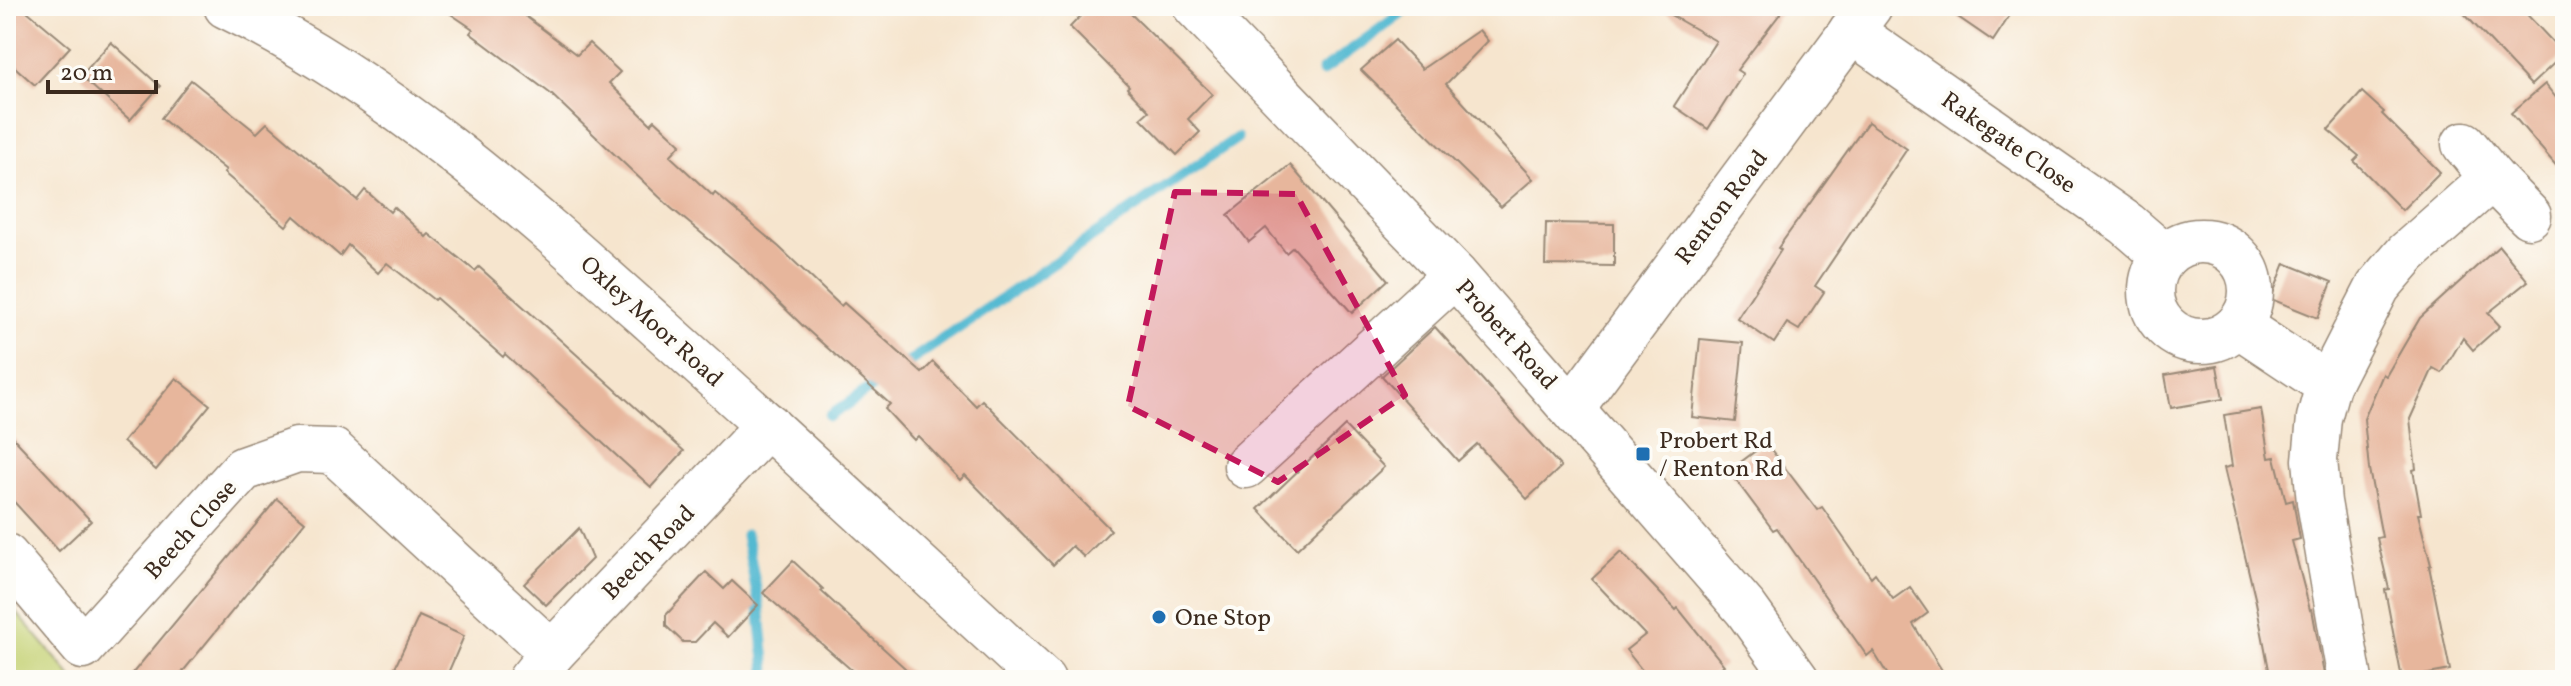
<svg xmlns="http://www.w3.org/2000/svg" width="2571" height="686" font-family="Vollkorn,serif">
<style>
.green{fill:#c4d173;stroke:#807e48;stroke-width:2}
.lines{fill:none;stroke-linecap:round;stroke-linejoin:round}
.stream{stroke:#53b9d1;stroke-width:11}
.building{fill:#e7b69c}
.minor-casing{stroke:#988876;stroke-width:47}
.minor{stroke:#fff;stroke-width:44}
.marked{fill:#c2185b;fill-opacity:0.2;stroke:#c2185b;stroke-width:6;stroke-dasharray:16 10;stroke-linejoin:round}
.poi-dot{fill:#1f6fb2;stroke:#fdfcf7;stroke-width:3}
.labels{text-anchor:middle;stroke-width:8;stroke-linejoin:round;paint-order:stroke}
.street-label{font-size:24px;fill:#3b2a1e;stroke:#fdfcf7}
.poi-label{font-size:24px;fill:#3b2a1e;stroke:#fdfcf7;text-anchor:start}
</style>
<rect width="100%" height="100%" fill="#fdfcf7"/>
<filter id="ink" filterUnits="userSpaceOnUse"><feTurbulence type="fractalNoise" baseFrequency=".0125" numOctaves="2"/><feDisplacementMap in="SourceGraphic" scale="16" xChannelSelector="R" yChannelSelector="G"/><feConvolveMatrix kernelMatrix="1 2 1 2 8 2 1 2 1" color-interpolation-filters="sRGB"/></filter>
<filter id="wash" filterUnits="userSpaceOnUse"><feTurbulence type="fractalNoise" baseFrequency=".006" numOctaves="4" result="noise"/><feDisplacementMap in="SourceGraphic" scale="32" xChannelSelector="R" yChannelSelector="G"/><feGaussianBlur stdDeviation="1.8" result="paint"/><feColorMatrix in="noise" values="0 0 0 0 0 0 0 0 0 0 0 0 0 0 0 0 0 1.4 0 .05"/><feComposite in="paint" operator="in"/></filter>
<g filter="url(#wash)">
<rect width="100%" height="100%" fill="#f6e5ce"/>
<path class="green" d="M 6,600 L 70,675 L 74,680 L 6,680 Z"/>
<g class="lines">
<g class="stream">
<path d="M 1322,71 L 1412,6"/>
<path d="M 900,368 L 1237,138"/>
<path d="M 830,416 L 882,380"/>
<path d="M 746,535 L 759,605 L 767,680"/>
</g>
</g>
<g id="blocks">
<g class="building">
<path d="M 21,6 L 70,47 L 35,85 L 6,59 L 6,23 Z"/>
<path d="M 439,6 L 512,6 L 577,55 L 589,43 L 620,72 L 609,83 L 651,124 L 655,120 L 681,144 L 670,156 L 713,196 L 715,193 L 779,247 L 841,306 L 844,303 L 922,373 L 933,362 L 976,406 L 982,400 L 1111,530 L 1084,557 L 1072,546 L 1053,565 L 965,475 L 960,480 L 918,436 L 914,440 L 885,409 L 890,404 L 803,326 L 740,265 L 671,208 L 551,94 L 470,33 L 473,29 Z"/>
<path d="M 1090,6 L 1123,6 L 1212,94 L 1188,119 L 1200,132 L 1177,155 L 1141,118 L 1149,111 L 1127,88 L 1129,86 L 1070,27 Z"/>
<path d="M 1655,6 L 1786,6 L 1737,70 L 1743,74 L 1708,129 L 1674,106 L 1716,41 Z"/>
<path d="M 1942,6 L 2016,6 L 1993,41 Z"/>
<path d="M 2457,6 L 2519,6 L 2564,54 L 2531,85 Z"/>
<path d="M 1479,30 L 1488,41 L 1446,84 L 1533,179 L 1501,207 L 1361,70 L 1395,40 L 1422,69 Z"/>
<path d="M 111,42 L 160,86 L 130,120 L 81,76 Z"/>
<path d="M 191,80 L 257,133 L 267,123 L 357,200 L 365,190 L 390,212 L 394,207 L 426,237 L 429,234 L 475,271 L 479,267 L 684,451 L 651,487 L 505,354 L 503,357 L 436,298 L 434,300 L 387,263 L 378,273 L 348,245 L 340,256 L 294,216 L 286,226 L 224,173 L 226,170 L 161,118 Z"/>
<path d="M 2545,84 L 2565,109 L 2565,176 L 2511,113 Z"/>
<path d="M 2362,92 L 2384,112 L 2382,114 L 2440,172 L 2402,210 L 2354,161 L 2359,156 L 2328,130 Z"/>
<path d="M 1868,122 L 1907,149 L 1815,286 L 1824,292 L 1799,330 L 1787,323 L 1774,343 L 1737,318 L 1781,250 L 1778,248 Z"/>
<path d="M 1290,165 L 1388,280 L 1352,313 L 1293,247 L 1286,253 L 1266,228 L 1249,242 L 1228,215 Z"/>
<path d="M 1546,223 L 1614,224 L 1614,266 L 1545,265 Z"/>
<path d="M 2499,246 L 2528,281 L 2488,313 L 2500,326 L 2473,350 L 2463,338 L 2442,373 L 2433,368 L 2410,419 L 2416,469 L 2413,470 L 2421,514 L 2418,514 L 2431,565 L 2429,566 L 2450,670 L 2402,679 L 2385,590 L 2389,589 L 2377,538 L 2382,537 L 2369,469 L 2364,419 L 2383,374 L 2386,376 L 2420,318 Z"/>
<path d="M 2285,263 L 2332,282 L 2318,318 L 2271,299 Z"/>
<path d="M 1435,327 L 1561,467 L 1527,499 L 1477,444 L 1458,461 L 1382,376 Z"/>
<path d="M 1700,339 L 1743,343 L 1735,422 L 1692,417 Z"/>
<path d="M 2217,366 L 2223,399 L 2171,408 L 2165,375 Z"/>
<path d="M 176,378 L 210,405 L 156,470 L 123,442 Z"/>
<path d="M 2261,409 L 2269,458 L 2275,457 L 2286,502 L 2293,500 L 2300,539 L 2292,541 L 2310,610 L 2312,609 L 2325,680 L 2271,680 L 2256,602 L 2224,468 L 2232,466 L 2224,415 Z"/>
<path d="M 1345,426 L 1384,467 L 1297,549 L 1258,509 Z"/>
<path d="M 6,430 L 91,521 L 59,551 L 6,493 Z"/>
<path d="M 1766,443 L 1817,510 L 1822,507 L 1871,577 L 1875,573 L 1893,599 L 1910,587 L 1928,613 L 1913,624 L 1948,680 L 1891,680 L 1873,651 L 1867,656 L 1777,528 L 1773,530 L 1729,471 Z"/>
<path d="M 277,499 L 305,522 L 176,680 L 127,680 Z"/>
<path d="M 579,528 L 592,559 L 546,605 L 524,584 Z"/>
<path d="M 1621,552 L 1676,610 L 1678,608 L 1724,665 L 1705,680 L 1650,680 L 1626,650 L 1645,635 L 1592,579 Z"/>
<path d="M 793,561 L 823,589 L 821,591 L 918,680 L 863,680 L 763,593 Z"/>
<path d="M 706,572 L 724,589 L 732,581 L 758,605 L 728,637 L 713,623 L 695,642 L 683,642 L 666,626 L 666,615 Z"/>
<path d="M 419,616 L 464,636 L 445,680 L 389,680 Z"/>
</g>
</g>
</g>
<g filter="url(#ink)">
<use href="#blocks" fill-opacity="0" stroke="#988876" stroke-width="2"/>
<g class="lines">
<g class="minor-casing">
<g id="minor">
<path d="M 226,6 C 386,83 520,203 652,321 C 784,439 913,560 1043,680"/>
<path d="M 1195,6 L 1455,275 L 1746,609 L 1797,680"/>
<path d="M 1851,31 L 2127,224 L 2164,256"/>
<path d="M 2464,144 L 2492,178 L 2529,216"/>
<circle cx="2201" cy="291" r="50"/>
<path d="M 2238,325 L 2328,385 L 2319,418 L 2315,460 L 2319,502 L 2350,680"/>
<path d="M 2328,385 L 2378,287 L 2407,253 L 2492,178"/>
<path d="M 1572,408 L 1870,6"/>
<path d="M 1246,466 L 1455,275"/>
<path d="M 6,556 L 83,647 L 243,469 L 297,450 L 333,451 L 552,653"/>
<path d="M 530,680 L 552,653 L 768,425"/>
</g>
</g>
<use href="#minor" class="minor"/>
</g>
</g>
<path class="marked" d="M 1175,192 L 1296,194 L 1405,395 L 1278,482 L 1128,406 Z"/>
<g class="poi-dot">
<rect x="1635" y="446" width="16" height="16" rx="4"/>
<circle cx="1159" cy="617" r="8"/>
</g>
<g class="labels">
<g class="street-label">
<text transform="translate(2009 142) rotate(35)" y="8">Rakegate Close</text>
<text transform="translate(1721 207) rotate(-53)" y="8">Renton Road</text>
<text transform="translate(652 321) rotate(42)" y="8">Oxley Moor Road</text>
<text transform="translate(1507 334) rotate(48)" y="8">Probert Road</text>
<text transform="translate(190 529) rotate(-48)" y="8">Beech Close</text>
<text transform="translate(648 552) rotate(-46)" y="8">Beech Road</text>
</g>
<g class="poi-label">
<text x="1659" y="448">Probert Rd<tspan x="1659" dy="28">/ Renton Rd</tspan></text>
<text x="1175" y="625">One Stop</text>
</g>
</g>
<rect width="2571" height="686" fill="none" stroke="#fdfcf7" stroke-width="32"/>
<path d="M48 80v12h108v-12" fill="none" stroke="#3b2a1e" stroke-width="4"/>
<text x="60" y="80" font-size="24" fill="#3b2a1e" stroke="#fdfcf7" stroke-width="6" paint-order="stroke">20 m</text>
</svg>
